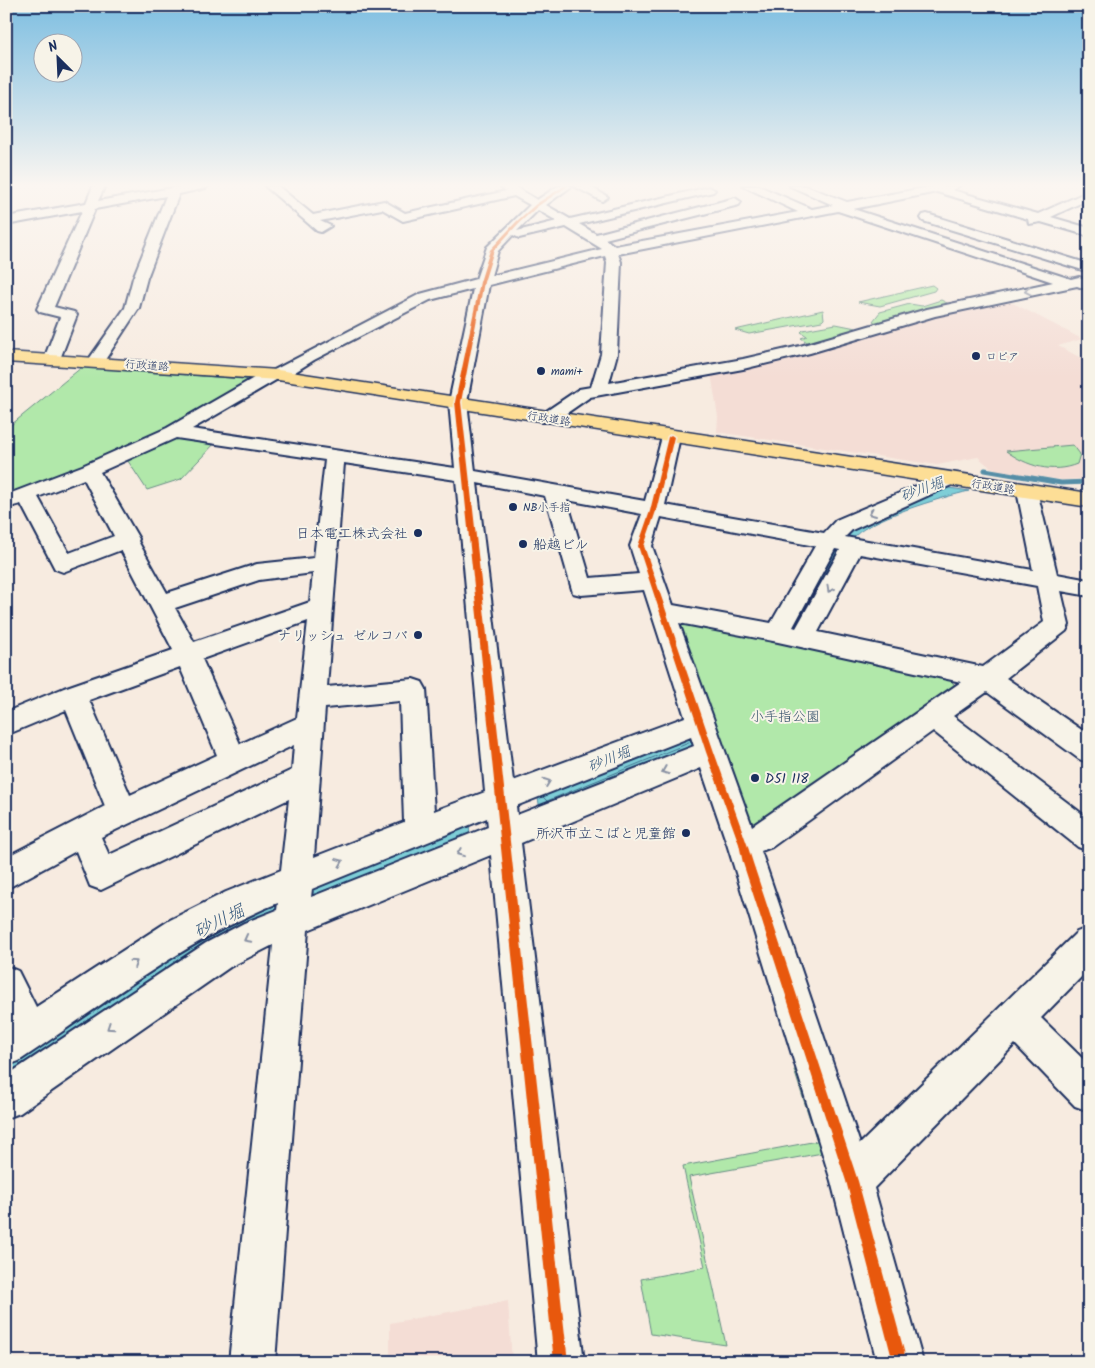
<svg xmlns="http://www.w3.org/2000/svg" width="1095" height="1368" font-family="Kalam,'Klee One',sans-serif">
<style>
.built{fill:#f4ddd5}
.green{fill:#b1e8aa;stroke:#668c84}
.water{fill:#7eced7;stroke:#568ea7}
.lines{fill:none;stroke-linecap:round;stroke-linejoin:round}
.shore{stroke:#436f8e;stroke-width:1}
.stream-far1{stroke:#568ea7;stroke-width:5}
.stream{stroke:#568ea7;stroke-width:6}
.minor-casing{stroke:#1b2f5e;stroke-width:4}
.highway-casing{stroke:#1b2f5e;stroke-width:3}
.minor{fill:#f7f3e8;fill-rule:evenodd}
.highway{fill:#fdde96;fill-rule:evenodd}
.cycleway-casing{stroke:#f7f3e8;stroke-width:3}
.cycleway{fill:#e8590c;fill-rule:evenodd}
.oneway{stroke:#8991a3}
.poi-dot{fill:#1b2f5e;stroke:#f7f3e8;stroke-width:2}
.labels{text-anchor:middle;stroke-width:4;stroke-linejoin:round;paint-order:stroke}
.far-poi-label{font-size:11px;fill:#1b2f5e;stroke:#f7f3e8;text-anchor:start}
.far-street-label{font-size:11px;fill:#1b2f5e;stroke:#f7f3e8}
.poi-label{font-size:14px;fill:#1b2f5e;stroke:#f7f3e8;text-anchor:end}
.park-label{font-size:14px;fill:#39546d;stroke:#f7f3e8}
.water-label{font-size:15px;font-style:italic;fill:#34577c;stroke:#f7f3e8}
.near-water-label{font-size:18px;font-style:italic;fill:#34577c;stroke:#f7f3e8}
</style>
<rect width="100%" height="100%" fill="#f7ebe0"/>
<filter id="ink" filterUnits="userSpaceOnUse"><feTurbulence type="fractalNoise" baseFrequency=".02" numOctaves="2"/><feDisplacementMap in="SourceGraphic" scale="10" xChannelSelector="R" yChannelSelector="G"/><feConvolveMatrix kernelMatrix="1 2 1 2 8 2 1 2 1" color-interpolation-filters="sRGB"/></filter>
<g filter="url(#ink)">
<g class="built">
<path d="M 999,299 L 1009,301 L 1082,339 L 1058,346 L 1089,362 L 1089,479 L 1062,480 L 1003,472 L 990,467 L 978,457 L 937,465 L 717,432 L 718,417 L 711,373 L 905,321 Z"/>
<path d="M 508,1301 L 512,1362 L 390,1362 L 390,1323 Z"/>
</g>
<g class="green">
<path d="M 932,285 L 936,288 L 934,291 L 880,306 L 858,302 Z"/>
<path d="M 941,300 L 949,304 L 878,324 L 873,321 L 880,312 L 910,304 L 922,306 Z"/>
<path d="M 823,310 L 824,319 L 822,321 L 749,334 L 735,330 Z"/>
<path d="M 836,324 L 856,328 L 856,330 L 810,344 L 801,338 L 807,336 L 801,332 L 803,330 Z"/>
<path d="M 82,367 L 257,380 L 176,425 L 6,499 L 6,429 Z"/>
<path d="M 176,436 L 216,442 L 181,479 L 147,490 L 126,458 Z"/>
<path d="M 1073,445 L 1080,454 L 1077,464 C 1052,474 1027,466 1006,451 Z"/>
<path d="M 683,620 L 947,675 L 956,687 L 756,827 L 745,824 L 675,625 Z"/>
<path d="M 800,1069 L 828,1152 L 689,1177 L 726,1345 L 651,1334 L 641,1279 L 705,1267 L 683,1166 L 817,1141 L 794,1070 Z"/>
</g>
<g class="water">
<path d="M 949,488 L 969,491 C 944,497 864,519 852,540 L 839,538 L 844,530 L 915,497 Z"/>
<path d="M 693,730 L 698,746 L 540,809 L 537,793 Z"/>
<path d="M 469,821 L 470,838 L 306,906 L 306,885 Z"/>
<path d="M 281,894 L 278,917 L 6,1087 L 6,1061 L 206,928 Z"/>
</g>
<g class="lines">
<path class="shore" d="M 543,797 L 547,801 L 691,742"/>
<g class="stream-far1">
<path d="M 985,470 L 1061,483 L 1089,482"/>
<path d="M 824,577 L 840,548"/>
</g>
<g class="stream">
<path d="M 820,585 L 825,576"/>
<path d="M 796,627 L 815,593"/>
</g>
<g class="minor-casing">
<g id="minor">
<path d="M 93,186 L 105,186 L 98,201 L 183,186 L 208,186 L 206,188 L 179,194 L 147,278 L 139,308 L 101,366 L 89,366 L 87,362 L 125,308 L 133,278 L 166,196 L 95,209 L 54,307 L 74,312 L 77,315 L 60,359 L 58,363 L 46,363 L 44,359 L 60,317 L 40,312 L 37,309 L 82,211 L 6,225 L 6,217 L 86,203 Z"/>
<path d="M 265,186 L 278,186 L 313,215 L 384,201 L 405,213 L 506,191 L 500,186 L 514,186 L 537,200 L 558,186 L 572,186 L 546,205 L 570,219 L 709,187 L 715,190 L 713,192 L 579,224 L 596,234 L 735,198 L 741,202 L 739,205 L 605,239 L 615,246 L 798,212 L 743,186 L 759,186 L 812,209 L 833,205 L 790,186 L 806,186 L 847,202 L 935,186 L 959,186 L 952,190 L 1038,214 L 1089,191 L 1089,199 L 1051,217 L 1089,228 L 1089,236 L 1041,222 L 1029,224 L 1028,219 L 937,192 L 853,209 L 1071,279 L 1079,277 L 1089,280 L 1089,290 L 1077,286 L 935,316 L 810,353 L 743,369 L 590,397 L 554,422 L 542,422 L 539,418 L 542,414 L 579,389 L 591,387 L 601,354 L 607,262 L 605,256 L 489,285 L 467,402 L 475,471 L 645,501 L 662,437 L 664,433 L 678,433 L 680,437 L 665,505 L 824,533 L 836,520 L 942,475 L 949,473 L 956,475 L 959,479 L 956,483 L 852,530 L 845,537 L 1033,570 L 1017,491 L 1020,487 L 1027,485 L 1034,487 L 1037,491 L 1057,574 L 1089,580 L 1089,596 L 1061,591 L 1069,625 L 1066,631 L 1006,678 L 1089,735 L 1089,763 L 1079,759 L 987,692 L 953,716 L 1089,819 L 1089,851 L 1078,847 L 933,731 L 772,847 L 761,851 L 860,1144 L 1077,932 L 1089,927 L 1089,969 L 1041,1018 L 1089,1065 L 1089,1111 L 1075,1106 L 1015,1044 L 874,1188 L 923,1362 L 877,1362 L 831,1181 L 727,844 L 701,768 L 521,843 L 584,1362 L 538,1362 L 491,855 L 308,930 L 275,1362 L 229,1362 L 273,945 L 230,967 L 20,1113 L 6,1118 L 6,1076 L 206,943 L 244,923 L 277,910 L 278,903 C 184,941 103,1005 19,1061 L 6,1066 L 6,966 L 18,971 L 36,1007 L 170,920 L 226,892 L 281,870 L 289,799 L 101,890 L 90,886 L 76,851 L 6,889 L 6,857 L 105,806 L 66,710 L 6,735 L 6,712 L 64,688 L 173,650 L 121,550 L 71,569 L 63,572 L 55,569 L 21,504 L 6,508 L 6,495 L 82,466 L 167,428 L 266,371 L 274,370 L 420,294 L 476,279 L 487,247 L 530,205 L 514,196 L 403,221 L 382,209 L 320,221 L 331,226 L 321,232 L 317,231 ZM 538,210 L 557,221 L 517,231 ZM 838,211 L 1053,282 L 927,309 L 800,346 L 743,359 L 609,383 L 617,354 L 621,262 L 618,254 ZM 566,227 L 602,249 L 491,276 L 498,251 L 513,235 L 519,238 ZM 473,289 L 449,402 L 455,468 L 192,429 L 276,380 L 284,379 L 314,360 L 430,300 ZM 176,438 L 325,460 L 314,558 L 257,564 L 167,593 L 138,541 L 139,539 L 100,472 ZM 344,463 L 456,480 L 485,792 L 434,811 L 426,689 L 422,682 L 413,679 L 327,687 ZM 84,479 L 114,536 L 69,553 L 38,497 ZM 477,483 L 545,496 L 573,593 L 581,595 L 644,590 L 685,717 L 513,781 ZM 567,500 L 642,514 L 630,546 L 639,574 L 590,578 ZM 661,517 L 815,546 L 771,623 L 673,605 L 652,546 ZM 835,549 L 840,550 L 796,628 L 793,627 ZM 860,554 L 1037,586 L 1044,622 L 983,667 L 818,632 ZM 313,573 L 310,602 L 194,642 L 175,608 L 259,580 ZM 308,621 L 297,718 L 240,744 L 202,659 ZM 679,623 L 778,642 L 961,682 L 752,826 ZM 180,667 L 217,755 L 130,795 L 89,700 ZM 400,701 L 404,822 L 314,857 L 325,708 ZM 691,737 L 694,746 L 517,815 L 516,806 ZM 294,745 L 292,770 L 109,855 L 101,837 ZM 487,818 L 488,827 L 311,897 L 312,889 Z"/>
<path d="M 574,186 L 589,186 L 608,197 L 602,201 L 598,199 Z"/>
<path d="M 927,214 L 1089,264 L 1089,272 L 923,221 L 921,218 L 923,215 Z"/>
</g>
</g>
<g class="highway-casing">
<path id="highway" d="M 6,352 L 278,370 L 1089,493 L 1089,507 L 278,380 L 6,362 Z"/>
</g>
<use href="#minor" class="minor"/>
<use href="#highway" class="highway"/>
<g class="cycleway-casing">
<g id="cycleway">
<path d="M 564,186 L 568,186 L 538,206 L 519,223 L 494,250 L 484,282 L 461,402 L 568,1362 L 554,1362 L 455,402 L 480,282 L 490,250 L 517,221 L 536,204 Z"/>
<path d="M 671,435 L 674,437 L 656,511 L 644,546 L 714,752 L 747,844 L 753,863 L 858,1181 L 907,1362 L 893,1362 L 846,1181 L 743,863 L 739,844 L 706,752 L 638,546 L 650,511 L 668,437 Z"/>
</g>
</g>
<use href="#cycleway" class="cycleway"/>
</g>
<defs><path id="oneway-chevron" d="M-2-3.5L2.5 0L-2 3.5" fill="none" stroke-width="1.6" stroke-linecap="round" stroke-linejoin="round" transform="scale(1.25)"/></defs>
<g class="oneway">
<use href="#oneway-chevron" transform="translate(1028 291) rotate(169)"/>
<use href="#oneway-chevron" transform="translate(872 513) rotate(156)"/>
<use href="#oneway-chevron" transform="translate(830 589) rotate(119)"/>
<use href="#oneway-chevron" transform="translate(665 771) rotate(158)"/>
<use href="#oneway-chevron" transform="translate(547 782) rotate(-21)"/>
<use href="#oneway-chevron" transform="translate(460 853) rotate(158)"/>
<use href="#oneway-chevron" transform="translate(340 862) rotate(-22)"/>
<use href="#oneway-chevron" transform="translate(247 939) rotate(152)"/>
<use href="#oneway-chevron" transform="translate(134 963) rotate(-33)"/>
<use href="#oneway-chevron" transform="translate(110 1027) rotate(146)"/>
</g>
</g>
<linearGradient id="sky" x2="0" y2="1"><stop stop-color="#7dbee1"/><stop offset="0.49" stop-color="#fbf6f1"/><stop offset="1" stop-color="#fbf6f1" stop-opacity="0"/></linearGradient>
<rect width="1095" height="378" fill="url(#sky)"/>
<g class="poi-dot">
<circle cx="976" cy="356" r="5"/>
<circle cx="541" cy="371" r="5"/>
<circle cx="513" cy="507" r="5"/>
<circle cx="418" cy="533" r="5"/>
<circle cx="523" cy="544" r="5"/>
<circle cx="418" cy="635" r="5"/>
<circle cx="755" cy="778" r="5"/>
<circle cx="686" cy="833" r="5"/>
</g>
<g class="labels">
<g class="far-poi-label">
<text x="986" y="360">ロピア</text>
<text x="551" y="375">mami+</text>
<text x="523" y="511">NB小手指</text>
</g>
<g class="far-street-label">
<text transform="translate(147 365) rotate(4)" y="4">行政道路</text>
<text transform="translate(549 418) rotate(9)" y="4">行政道路</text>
<text transform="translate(993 486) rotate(9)" y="4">行政道路</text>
</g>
<g class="poi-label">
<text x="408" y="538">日本電工株式会社</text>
<text x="533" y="549" text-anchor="start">船越ビル</text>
<text x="408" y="640">ナリッシュ ゼルコバ</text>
<text x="765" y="783" text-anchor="start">D51 118</text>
<text x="676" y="838">所沢市立こばと児童館</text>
</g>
<g class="park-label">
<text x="785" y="721">小手指公園</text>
</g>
<g class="water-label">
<text transform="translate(922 489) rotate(-20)" y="5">砂川堀</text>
<text transform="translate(609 759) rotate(-22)" y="5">砂川堀</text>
</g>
<g class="near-water-label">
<text transform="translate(219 921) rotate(-26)" y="6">砂川堀</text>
</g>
</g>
<rect width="1095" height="1368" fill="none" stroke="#f7f3e8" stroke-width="25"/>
<rect x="12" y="12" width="1070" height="1343" fill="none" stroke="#1b2f5e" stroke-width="2" filter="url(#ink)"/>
<g transform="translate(58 58) rotate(336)"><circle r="24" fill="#f7f3e8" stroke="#9fa5b1"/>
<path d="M0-4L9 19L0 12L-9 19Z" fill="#1b2f5e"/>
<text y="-8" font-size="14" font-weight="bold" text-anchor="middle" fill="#1b2f5e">N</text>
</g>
</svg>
